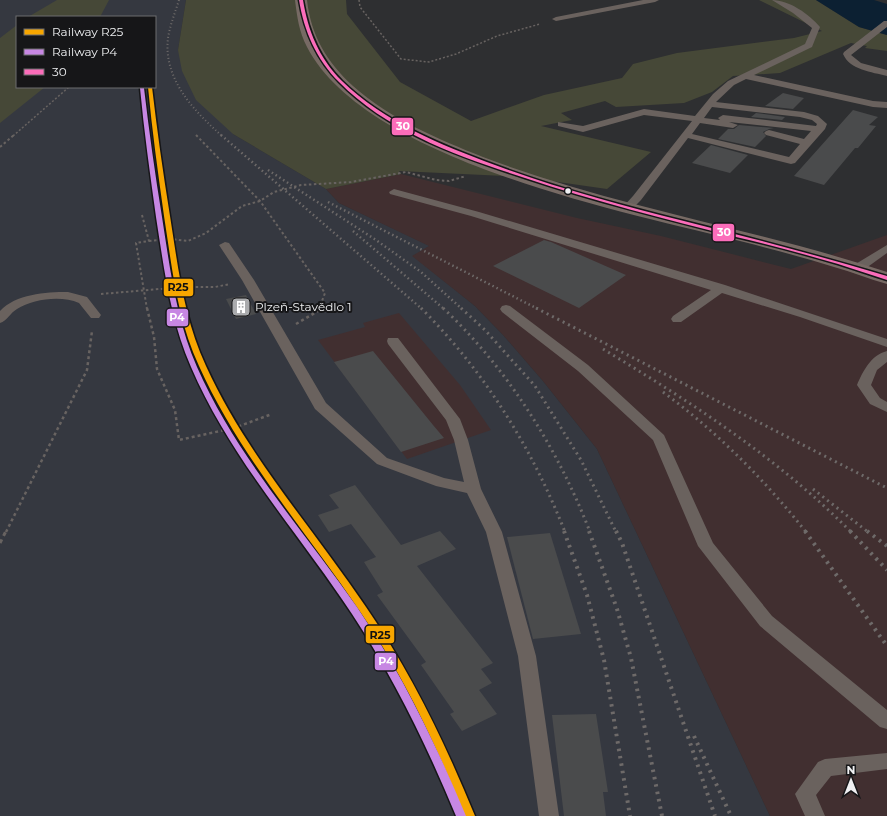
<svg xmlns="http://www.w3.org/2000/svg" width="887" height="816" font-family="Montserrat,sans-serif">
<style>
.built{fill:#353840;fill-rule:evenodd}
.industrial{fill:#412f30}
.green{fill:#464837}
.water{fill:#0c2032}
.building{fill:#4a4b4c}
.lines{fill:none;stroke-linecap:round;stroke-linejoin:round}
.path-far3{stroke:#686361;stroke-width:1.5;stroke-dasharray:2 2;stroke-linecap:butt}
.path-far2{stroke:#686361;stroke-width:2;stroke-dasharray:2.5 2.5;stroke-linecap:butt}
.path-far1{stroke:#686361;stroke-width:2.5;stroke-dasharray:3 3;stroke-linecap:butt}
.path{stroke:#686361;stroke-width:3;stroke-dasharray:4 4;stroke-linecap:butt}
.lane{fill:#6a625e;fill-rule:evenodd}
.primary{fill:#776a64;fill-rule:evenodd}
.rail-far3{stroke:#6e6a69;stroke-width:2;stroke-dasharray:1 2.5;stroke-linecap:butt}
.rail-far2{stroke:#6e6a69;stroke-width:2.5;stroke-dasharray:1.5 3;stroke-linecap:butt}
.rail-far1{stroke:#6e6a69;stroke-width:3;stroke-dasharray:2 4;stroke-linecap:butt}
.rail{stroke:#6e6a69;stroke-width:4;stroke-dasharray:2.5 5;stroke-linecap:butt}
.bus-1-casing{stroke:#161618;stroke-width:3}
.bus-1{fill:#fb6dba;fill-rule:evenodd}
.rail-1-casing{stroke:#161618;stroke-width:3}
.rail-2-casing{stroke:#161618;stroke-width:3}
.rail-1{fill:#f7a600;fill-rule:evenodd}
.rail-2{fill:#c787e3;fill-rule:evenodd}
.bus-dot{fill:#eff0f2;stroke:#161618;stroke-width:1.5}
.labels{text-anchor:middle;stroke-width:4;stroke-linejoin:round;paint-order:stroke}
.poi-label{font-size:12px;fill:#eff0f2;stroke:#161618;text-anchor:start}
.line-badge{stroke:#161618;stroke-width:1.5}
.badge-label{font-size:11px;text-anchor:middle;font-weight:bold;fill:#fff}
.pale-badge-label{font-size:11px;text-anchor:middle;font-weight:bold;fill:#111}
</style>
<rect width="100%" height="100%" fill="#2e2f31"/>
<path class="built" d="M 0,0 L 186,0 L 178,50 L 233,134 L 326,189 L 339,203 L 430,246 L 413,256 L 475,306 L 504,336 L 543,381 L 597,449 L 770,816 L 0,816 ZM 17,17 L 155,17 L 155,87 L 17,87 Z"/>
<g class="industrial">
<path d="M 401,174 L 577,218 L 661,236 L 791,269 L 887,235 L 887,816 L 770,816 L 597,449 L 543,381 L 504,336 L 475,306 L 412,256 L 429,246 L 339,203 L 326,189 Z"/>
<path d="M 399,313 L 460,385 L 491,430 L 407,459 L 318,340 L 365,327 L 363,323 Z"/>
</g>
<g class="green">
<path d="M 57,0 L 109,0 L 100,17 L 28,17 Z"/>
<path d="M 186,0 L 346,0 L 347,14 L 400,82 L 471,121 L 544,95 L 622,78 L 633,64 L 677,53 L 794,38 L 822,31 L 759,0 L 816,0 L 859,27 L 887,35 L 887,51 L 865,48 L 867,46 L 851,43 L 780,73 L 733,76 L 712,92 L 684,103 L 616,107 L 605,101 L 561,113 L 572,120 L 541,126 L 651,152 L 607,189 L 523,177 L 399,171 L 401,174 L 326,189 L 233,134 L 196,100 L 182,71 L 178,50 Z"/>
<path d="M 17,25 L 17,87 L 45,87 L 0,123 L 0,38 Z"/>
</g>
<path class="water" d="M 816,0 L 874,0 L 887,4 L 887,35 L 859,27 Z"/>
<g class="building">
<path d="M 783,93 L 804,98 L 793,109 L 765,106 Z"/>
<path d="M 853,110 L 878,117 L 869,125 L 876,126 L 858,148 L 855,148 L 824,185 L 794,176 Z"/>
<path d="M 756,113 L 785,117 L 782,120 L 751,117 Z"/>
<path d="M 739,125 L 774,128 L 769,129 L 763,132 L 766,136 L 755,147 L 718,139 L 728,129 L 734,129 Z"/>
<path d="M 711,145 L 748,155 L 730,173 L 692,163 Z"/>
<path d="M 544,240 L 551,242 L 626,275 L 579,308 L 493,266 Z"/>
<path d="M 246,295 L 256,314 L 236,319 L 226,299 Z"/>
<path d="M 373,351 L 433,425 L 444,438 L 401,452 L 334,362 Z"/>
<path d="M 355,485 L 401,545 L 440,531 L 456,549 L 417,566 L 493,663 L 481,669 L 492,683 L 479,690 L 497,714 L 462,731 L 450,714 L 454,712 L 421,665 L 426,662 L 377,595 L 383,592 L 364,562 L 376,557 L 351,524 L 329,532 L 318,515 L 339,508 L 329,495 Z"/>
<path d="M 550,533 L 581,634 L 533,639 L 507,537 Z"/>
<path d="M 596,714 L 608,792 L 603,792 L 606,816 L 564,816 L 552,715 Z"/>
</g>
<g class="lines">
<g class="path-far3">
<path d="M 359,0 L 360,7 L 401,59 L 429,62 L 456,54 L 497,36 L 540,24"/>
<path d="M 13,136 L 69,87"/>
</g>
<g class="path-far2">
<path d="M 196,135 L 260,201 L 325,293 L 319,309"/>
<path d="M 0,147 L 14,135"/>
<path d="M 142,215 L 149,241 L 136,243 L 147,309"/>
<path d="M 149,241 L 171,239 L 188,241 L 206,233 L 242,206 L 260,201 L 274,192 L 301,185 L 351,182 L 406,172 L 436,180 L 449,181 L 466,176"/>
<path d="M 101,294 L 183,287 L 215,287 L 230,284"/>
</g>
<g class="path-far1">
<path d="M 147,308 L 154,337 L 157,369 L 175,410 L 179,440 L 234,428 L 272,414"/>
<path d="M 296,324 L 318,311 L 319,308"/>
<path d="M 6,532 L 87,370 L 92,331"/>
</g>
<path class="path" d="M 0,543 L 6,531"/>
<g class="lane">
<path d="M 643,0 L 659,0 L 655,2 L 556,21 L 552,19 L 556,17 Z"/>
<path d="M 772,0 C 789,0 809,14 820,27 L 812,47 L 754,75 L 873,101 L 887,102 L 887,108 L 873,107 L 746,79 L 734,85 L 716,102 L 804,112 L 818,116 L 827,124 L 825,129 L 795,163 L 791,164 L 688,138 L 641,200 L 631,210 L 623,210 L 622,208 L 633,196 L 692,121 L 644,115 L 583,132 L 558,126 L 558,122 L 583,126 L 644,109 L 695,116 L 713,94 L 728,81 L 805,44 L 812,28 L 793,13 ZM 712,107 L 800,117 L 812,120 L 817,124 L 816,126 L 723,115 L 718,118 L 720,120 L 704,118 ZM 729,122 L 811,131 L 804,139 L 769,130 L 766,131 L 764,133 L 766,135 L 800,144 L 789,157 L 692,134 L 700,123 L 733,128 L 738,125 Z"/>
<path d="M 884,21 L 887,21 L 887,27 L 851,55 L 861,63 L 887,70 L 887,76 C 872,72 850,70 843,54 L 844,52 Z"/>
<path d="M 394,189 L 479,212 L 725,285 L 887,339 L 887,347 L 800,317 L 722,293 L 681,322 L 673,322 L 671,319 L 673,316 L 711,290 L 471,216 L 390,194 L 389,192 Z"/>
<path d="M 225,242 L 229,243 L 254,280 L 326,403 L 387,458 L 444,478 L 464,482 L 454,440 L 446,420 L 388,344 L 387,341 L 388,338 L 398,338 L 460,419 L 468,440 L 481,489 L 502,532 L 536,656 L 559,816 L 539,816 L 518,656 L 486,532 L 467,493 L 436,486 L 377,464 L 315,409 L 242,280 L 219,245 Z"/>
<path d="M 887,245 L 887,253 L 862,271 L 854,271 L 852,268 L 854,265 Z"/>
<path d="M 68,292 L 87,297 L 101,315 L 99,318 L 91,318 L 79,303 C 61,295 33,299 17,309 C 10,313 7,321 0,323 L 0,311 C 16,294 45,292 68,292 Z"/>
<path d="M 506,305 L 510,306 L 588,365 L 664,435 L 713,543 L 772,616 L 887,710 L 887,729 L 880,727 L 760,626 L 698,546 L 653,440 L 578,371 L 502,312 L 500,309 L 502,306 Z"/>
<path d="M 887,351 L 887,362 L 877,370 L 871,385 L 880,398 L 887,402 L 887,412 L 870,404 L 857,385 C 863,371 871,355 887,351 Z"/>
<path d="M 887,753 L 887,769 L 831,776 L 816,795 L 825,816 L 805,816 L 795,794 L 818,762 L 825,759 Z"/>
</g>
<path class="primary" d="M 295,0 L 307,0 C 311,36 327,62 353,86 C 390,119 438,139 483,157 C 614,207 754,228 887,272 L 887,284 C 869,279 852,272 834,267 C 805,258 775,250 744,242 C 627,213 366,161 307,47 C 299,32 297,16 295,0 Z"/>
<path class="rail-far3" d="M 179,0 C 175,13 170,25 168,38 C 163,79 194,111 222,136"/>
<g class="rail-far2">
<path d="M 221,135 L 422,309"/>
<path d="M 268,170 L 376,240 L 421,272 L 462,309"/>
<path d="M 328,202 L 538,309"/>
<path d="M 353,231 L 444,309"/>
</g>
<g class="rail-far1">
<path d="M 421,308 C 485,372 532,448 565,532"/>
<path d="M 443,308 C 508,369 558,449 590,532"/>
<path d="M 461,308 L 485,330 L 535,386 L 581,460 L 616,532"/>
<path d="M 536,308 L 887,488"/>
<path d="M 603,349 C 692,403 778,458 851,532"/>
<path d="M 663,392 C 717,432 764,479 806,532"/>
<path d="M 813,489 L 868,532"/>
</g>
<g class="rail">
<path d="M 564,531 L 587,595 L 604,660 L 630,816"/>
<path d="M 589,531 L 617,609 L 631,658 L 662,816"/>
<path d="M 616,531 L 622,543 L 715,816"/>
<path d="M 805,531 L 887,646"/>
<path d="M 850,531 L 887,570"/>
<path d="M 867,531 L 887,546"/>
<path d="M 694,736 L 731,816"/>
</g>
<g class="bus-1-casing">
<path id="bus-1" d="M 299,0 L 303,0 C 308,31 319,58 342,81 C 384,122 441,145 495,165 C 557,188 621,205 684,221 C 752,238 820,256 887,276 L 887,280 C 871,275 854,269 838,264 C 804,254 770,245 736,237 C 665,219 594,201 525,178 C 460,157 388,132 339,82 C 316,59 304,31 299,0 Z"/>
</g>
<use href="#bus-1" class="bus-1"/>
<g class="rail-1-casing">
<path id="rail-1" d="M 148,87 L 152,87 C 157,130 163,173 170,216 C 178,267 184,319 206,366 C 246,454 312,527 366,607 C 411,672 445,743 475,816 L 465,816 C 436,745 403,674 359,610 C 305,530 239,455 199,366 C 177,319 172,267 164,216 C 158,173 152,130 148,87 Z"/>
</g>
<g class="rail-2-casing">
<path id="rail-2" d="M 141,87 L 144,88 C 149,131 155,174 162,217 C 170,268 176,319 197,367 C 236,456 302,528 357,607 C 401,672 436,744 466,816 L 456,816 C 427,746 394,678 352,614 C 298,532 230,458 191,367 C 170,319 164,268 156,217 C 150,174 144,131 140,88 Z"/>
</g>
<use href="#rail-1" class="rail-1"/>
<use href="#rail-2" class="rail-2"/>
</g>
<defs>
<g id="building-square" transform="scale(1)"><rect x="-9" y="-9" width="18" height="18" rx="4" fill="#abacae" stroke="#161618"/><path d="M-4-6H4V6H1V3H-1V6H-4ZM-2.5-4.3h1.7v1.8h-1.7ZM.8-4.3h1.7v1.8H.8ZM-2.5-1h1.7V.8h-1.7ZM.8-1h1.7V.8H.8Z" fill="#fff"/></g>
</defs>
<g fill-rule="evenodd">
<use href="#building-square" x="241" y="307"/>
</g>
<circle class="bus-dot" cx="568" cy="191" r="3.5"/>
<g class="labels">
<g class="poi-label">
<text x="255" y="311">Plzeň-Stavědlo 1</text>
</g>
</g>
<g class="line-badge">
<rect x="391" y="117" width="23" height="19" rx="4" fill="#fb6dba"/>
<rect x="712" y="223" width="23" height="19" rx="4" fill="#fb6dba"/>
<rect x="163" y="278" width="31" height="19" rx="4" fill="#f7a600"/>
<rect x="166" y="308" width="23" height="19" rx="4" fill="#c787e3"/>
<rect x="365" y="625" width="30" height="19" rx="4" fill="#f7a600"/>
<rect x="374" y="652" width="23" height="19" rx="4" fill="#c787e3"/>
</g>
<g class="badge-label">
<text x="403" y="130">30</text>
<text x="724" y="236">30</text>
<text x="177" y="321">P4</text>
<text x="386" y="665">P4</text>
</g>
<g class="pale-badge-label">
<text x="178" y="291">R25</text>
<text x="380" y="639">R25</text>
</g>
<rect x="16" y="16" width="140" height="72" fill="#161618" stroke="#6d6d6f"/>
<rect x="24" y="29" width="20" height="6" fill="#f7a600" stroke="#6d6d6f"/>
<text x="52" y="36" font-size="12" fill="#eff0f2">Railway R25</text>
<rect x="24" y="49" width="20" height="6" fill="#c787e3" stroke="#6d6d6f"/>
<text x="52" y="56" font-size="12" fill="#eff0f2">Railway P4</text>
<rect x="24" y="69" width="20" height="6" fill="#fb6dba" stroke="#6d6d6f"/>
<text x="52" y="76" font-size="12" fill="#eff0f2">30</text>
<g transform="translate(851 780)" stroke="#161618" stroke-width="3" paint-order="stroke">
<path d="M0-3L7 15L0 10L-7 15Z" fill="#eff0f2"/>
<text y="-6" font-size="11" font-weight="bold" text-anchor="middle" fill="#eff0f2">N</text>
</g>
</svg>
